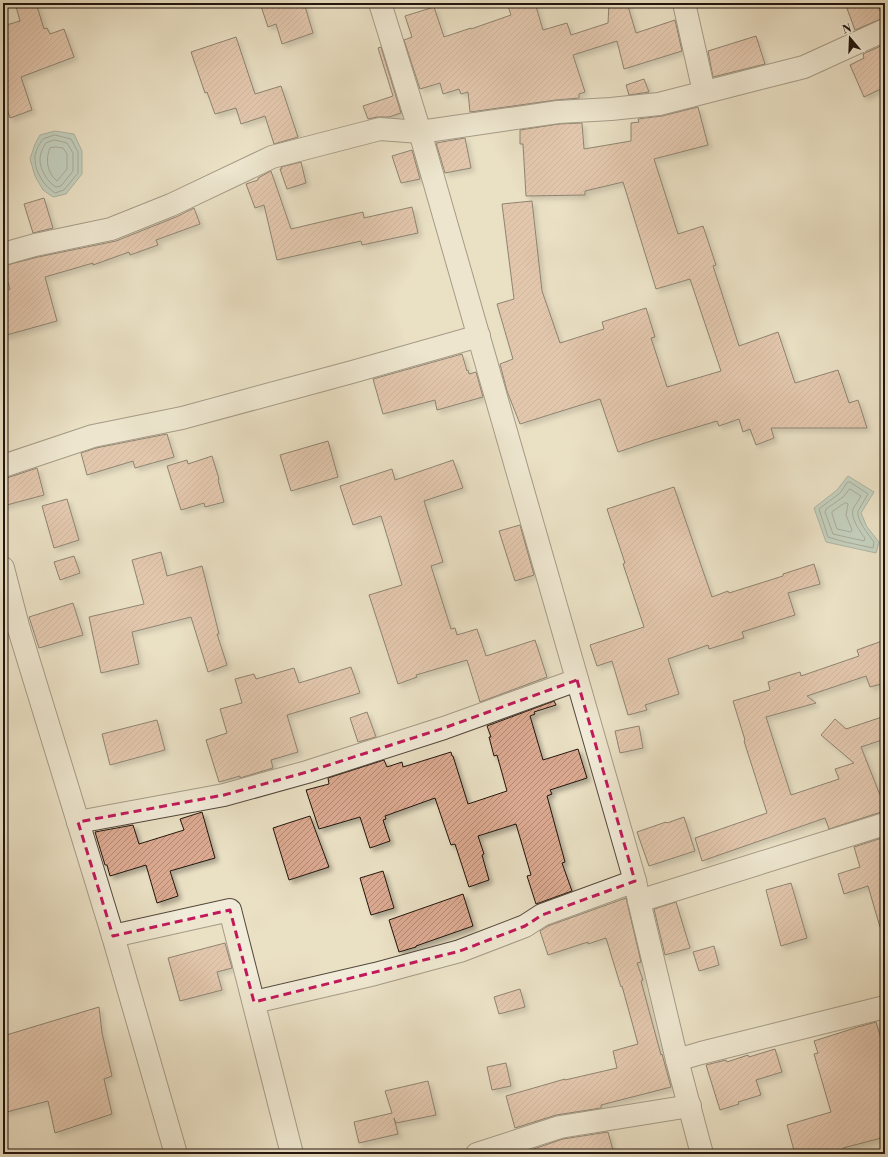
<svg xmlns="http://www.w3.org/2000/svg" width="888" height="1157" font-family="'Libre Bodoni',serif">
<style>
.water{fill:#98bdb7;stroke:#697a73}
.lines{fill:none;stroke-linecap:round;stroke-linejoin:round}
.shore{stroke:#5d6a62;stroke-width:1}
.building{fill:url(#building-hatch);stroke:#22160e;filter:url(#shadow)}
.street-casing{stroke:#54483c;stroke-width:24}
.street{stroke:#f1ebd9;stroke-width:22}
.marked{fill:none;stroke:#c2185b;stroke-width:3;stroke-dasharray:8 5;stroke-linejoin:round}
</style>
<defs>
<pattern id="building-hatch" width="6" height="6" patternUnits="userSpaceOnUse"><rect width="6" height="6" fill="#dba990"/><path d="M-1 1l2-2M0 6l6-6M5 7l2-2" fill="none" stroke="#b18974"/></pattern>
<filter id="shadow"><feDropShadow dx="3.5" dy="3.5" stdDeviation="2" flood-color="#0004"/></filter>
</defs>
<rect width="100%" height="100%" fill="#eae0c4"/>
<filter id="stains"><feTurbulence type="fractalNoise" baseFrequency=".005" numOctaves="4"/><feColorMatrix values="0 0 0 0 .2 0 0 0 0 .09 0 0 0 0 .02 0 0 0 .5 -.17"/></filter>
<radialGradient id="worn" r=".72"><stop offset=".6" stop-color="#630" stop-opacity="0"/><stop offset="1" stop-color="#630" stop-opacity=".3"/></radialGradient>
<g class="water">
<path d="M 55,131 L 74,134 L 82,151 L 82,174 L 66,194 L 53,197 L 43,190 L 35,176 L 30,159 L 35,144 L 40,135 Z"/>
<path d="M 848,476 L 874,492 L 861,513 L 867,527 L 879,542 L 876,553 L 826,542 L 814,508 L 837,490 Z"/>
</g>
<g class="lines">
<g class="shore">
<path d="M 55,135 L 71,139 L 78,152 L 78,173 L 64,190 L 55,193 C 45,187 35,172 35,160 C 34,153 39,144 43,139 Z"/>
<path d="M 55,140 L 67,143 L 73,153 L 73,171 L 61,186 L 56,187 C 48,183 39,168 40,159 C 40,154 43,147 46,143 Z"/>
<path d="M 56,147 L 63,148 L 67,154 L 67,169 L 57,181 C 47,173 45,159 50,148 Z"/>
<path d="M 848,482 L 850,482 L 868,494 L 858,511 C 856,520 869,535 874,542 L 873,548 L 845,542 L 828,537 L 819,509 L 840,493 Z"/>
<path d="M 850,489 L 861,496 C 859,500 855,505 853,509 C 850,517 860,532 865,538 L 864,541 L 833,534 L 825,512 L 826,509 L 843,497 Z"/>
<path d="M 845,503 L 847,503 L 848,504 L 846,515 L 852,530 L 851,532 L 837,529 L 832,514 L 832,512 Z"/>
</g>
</g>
<g class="building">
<path d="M 15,3 L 36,3 L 44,29 L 47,28 L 50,34 L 64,29 L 74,57 L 21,77 L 32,110 L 10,118 L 3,97 L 3,26 L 20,21 Z"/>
<path d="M 260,3 L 304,3 L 313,33 L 282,44 L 276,24 L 268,27 Z"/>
<path d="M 507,3 L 535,3 L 543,30 L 567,23 L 571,35 L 608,23 L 609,3 L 627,3 L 636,33 L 675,20 L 682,51 L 624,69 L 617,41 L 573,55 L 585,92 L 579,94 L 579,98 L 556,100 L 470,112 L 468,92 L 461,94 L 459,89 L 443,94 L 440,83 L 420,89 L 404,40 L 412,37 L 405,16 L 434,7 L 444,37 L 471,28 L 471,29 L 511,15 Z"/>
<path d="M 845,3 L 877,3 L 883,18 L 855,30 Z"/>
<path d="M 756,36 L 765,64 L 713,77 L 708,51 Z"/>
<path d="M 236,37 L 255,94 L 281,86 L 298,137 L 274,144 L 265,116 L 241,124 L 236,108 L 215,114 L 207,92 L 205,93 L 191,52 Z"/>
<path d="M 885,44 L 885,87 L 864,97 L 850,65 L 864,58 L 863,54 Z"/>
<path d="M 381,47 L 401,113 L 389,117 L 377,117 L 368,119 L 363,106 L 393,96 L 378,48 Z"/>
<path d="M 644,79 L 649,92 L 629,95 L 626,85 Z"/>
<path d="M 698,107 L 708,145 L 654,159 L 678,234 L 703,226 L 716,265 L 713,266 L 739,346 L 778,332 L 795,383 L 838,370 L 849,403 L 858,400 L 867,428 L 771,428 L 774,438 L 756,445 L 750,429 L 743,432 L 739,419 L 719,426 L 717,421 L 654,440 L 618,452 L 600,399 L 520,424 L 507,391 L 500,364 L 513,359 L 497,304 L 514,299 L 502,204 L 532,201 L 542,291 L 560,343 L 604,329 L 602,322 L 646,308 L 655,337 L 651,338 L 667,387 L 721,371 L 690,279 L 656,289 L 623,182 L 585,191 L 585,195 L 526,196 L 523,144 L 520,144 L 520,130 L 559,124 L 582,123 L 584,149 L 631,141 L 631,123 L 639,122 L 638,119 L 662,116 Z"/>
<path d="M 465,138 L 471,168 L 445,173 L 436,143 Z"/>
<path d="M 412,150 L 420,179 L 401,183 L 392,156 Z"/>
<path d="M 301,162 L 306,183 L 287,189 L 280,169 L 282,169 L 281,167 Z"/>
<path d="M 271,171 L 291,229 L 363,212 L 364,218 L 412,207 L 418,233 L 362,245 L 361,241 L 277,260 L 264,205 L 255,208 L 246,184 L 258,180 L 258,178 Z"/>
<path d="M 44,198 L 53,228 L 33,233 L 24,204 Z"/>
<path d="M 194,208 L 200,224 L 156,240 L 158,245 L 130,255 L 129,252 L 93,265 L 93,263 L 45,277 L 57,321 L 3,336 L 3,291 L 10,289 L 3,266 L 38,257 L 116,241 L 176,217 Z"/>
<path d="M 462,354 L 467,371 L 468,370 L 469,374 L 476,372 L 483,397 L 437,410 L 435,400 L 383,414 L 373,379 Z"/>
<path d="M 167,434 L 174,457 L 135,468 L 133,461 L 87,475 L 81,453 L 96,448 Z"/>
<path d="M 328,441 L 338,477 L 291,491 L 280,455 Z"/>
<path d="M 212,456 L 219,479 L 218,480 L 224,502 L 205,507 L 204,503 L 181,510 L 167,466 L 187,460 L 188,464 Z"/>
<path d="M 453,460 L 463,488 L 424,501 L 443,562 L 431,566 L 451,629 L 455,628 L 457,635 L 477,629 L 486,656 L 535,640 L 547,677 L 480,702 L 467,660 L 416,675 L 417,677 L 398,684 L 369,595 L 402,585 L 381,516 L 353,525 L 340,486 L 392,469 L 395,480 Z"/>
<path d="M 37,468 L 44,495 L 3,506 L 3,478 L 7,478 Z"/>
<path d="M 674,487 L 712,597 L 728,591 L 729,593 L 783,576 L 783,574 L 814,564 L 820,584 L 788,593 L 795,615 L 742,632 L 744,638 L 709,649 L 708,645 L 668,659 L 679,694 L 645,705 L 647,710 L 628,715 L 612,661 L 597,666 L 590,645 L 644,627 L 623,564 L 625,563 L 607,509 Z"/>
<path d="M 67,499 L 79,540 L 54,548 L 42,506 Z"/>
<path d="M 520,525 L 534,575 L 515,581 L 499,531 Z"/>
<path d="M 161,552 L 167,576 L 202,566 L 219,634 L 217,634 L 227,665 L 208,672 L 191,617 L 132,632 L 139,664 L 101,673 L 89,617 L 144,604 L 132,560 Z"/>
<path d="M 74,556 L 80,573 L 60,580 L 54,562 Z"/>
<path d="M 73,603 L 83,635 L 39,648 L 29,617 Z"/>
<path d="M 885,640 L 885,683 L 870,687 L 866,676 L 807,696 L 816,703 L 766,717 L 791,795 L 839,779 L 835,769 L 854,763 L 821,735 L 835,719 L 846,729 L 885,716 L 885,739 L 861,747 L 880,795 L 885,794 L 885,812 L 881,812 L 829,829 L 825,818 L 702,861 L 695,838 L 767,813 L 744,741 L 745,740 L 733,701 L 770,690 L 768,682 L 800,672 L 801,676 L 859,656 L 857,650 Z"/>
<path d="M 351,667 L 360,693 L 287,715 L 298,752 L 271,760 L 273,768 L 240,778 L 240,776 L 219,782 L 206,740 L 227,733 L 220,709 L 242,703 L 235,679 L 254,674 L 256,679 L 294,668 L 299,683 Z"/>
<path d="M 554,701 L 556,705 L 534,712 L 535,714 L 530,716 L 543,760 L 578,749 L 587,778 L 550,790 L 552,794 L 547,796 L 565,862 L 562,863 L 572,891 L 536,904 L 527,876 L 531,875 L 516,824 L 478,836 L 484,854 L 482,855 L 489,880 L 469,887 L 455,844 L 451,845 L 435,798 L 385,816 L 386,819 L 383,820 L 390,841 L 370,848 L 360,817 L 319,829 L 306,790 L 329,784 L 328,778 L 384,760 L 387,767 L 402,762 L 403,767 L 451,752 L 452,756 L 453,756 L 468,804 L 507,791 L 497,755 L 494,756 L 489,737 L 491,737 L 487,726 Z"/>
<path d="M 367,712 L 376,737 L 358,742 L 350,718 Z"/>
<path d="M 157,720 L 165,750 L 110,765 L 102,734 Z"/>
<path d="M 639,726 L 643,748 L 620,753 L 615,731 Z"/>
<path d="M 202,812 L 215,858 L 170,871 L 178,896 L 157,903 L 146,865 L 110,876 L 107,865 L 105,865 L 95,832 L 133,825 L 139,844 L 184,830 L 180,819 Z"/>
<path d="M 310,816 L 329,867 L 289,880 L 273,828 Z"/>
<path d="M 684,817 L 695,851 L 649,866 L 637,832 L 666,822 L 667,823 Z"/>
<path d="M 882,838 L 885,849 L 885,926 L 880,927 L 868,886 L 844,894 L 838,874 L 860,867 L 854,847 Z"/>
<path d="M 383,871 L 394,908 L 371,915 L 360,878 Z"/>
<path d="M 791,883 L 807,938 L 781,946 L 766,890 Z"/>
<path d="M 463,894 L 473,926 L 416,946 L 416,947 L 399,952 L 389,920 Z"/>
<path d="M 626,898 L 641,962 L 637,963 L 643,980 L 641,981 L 661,1055 L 662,1054 L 671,1087 L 601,1105 L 601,1108 L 556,1115 L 515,1128 L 506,1096 L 565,1079 L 565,1080 L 617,1068 L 613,1051 L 638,1044 L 622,986 L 621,987 L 606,938 L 588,944 L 588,942 L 548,955 L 540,931 L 548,926 Z"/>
<path d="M 676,902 L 690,948 L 665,955 L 654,909 Z"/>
<path d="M 225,943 L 232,968 L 217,972 L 222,990 L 180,1001 L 168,958 Z"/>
<path d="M 714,946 L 719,965 L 699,971 L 693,952 Z"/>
<path d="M 520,989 L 525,1007 L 499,1014 L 494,997 Z"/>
<path d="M 99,1007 L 102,1033 L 112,1076 L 104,1079 L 112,1114 L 55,1133 L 48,1101 L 3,1113 L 3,1036 Z"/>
<path d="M 876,1022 L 885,1052 L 885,1137 L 843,1148 L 845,1154 L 795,1154 L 787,1125 L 831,1112 L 814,1054 L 818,1053 L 814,1041 L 858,1027 Z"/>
<path d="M 775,1049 L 782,1072 L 756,1080 L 761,1095 L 738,1102 L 739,1104 L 720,1110 L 706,1065 L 726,1060 L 727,1062 L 748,1055 L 749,1057 Z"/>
<path d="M 506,1063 L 511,1086 L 492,1090 L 487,1067 Z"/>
<path d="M 428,1081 L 436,1115 L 396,1123 L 394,1118 L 398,1134 L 359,1143 L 354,1122 L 392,1113 L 385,1091 Z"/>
<path d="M 608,1132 L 614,1154 L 522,1154 L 522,1153 L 563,1139 Z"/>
</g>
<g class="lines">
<g class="street-casing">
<g id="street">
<path d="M 380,3 L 420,132 L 635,881 L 639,901 L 677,1060 L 702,1154"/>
<path d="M 684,3 L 704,92"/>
<path d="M 3,254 L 35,245 L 111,229 L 171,205 L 272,157 L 380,129 L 420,132 L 558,112 L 611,109 L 659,104 L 804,67 L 885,30"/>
<path d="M 3,466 L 93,436 L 182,418 L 352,372 L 479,336"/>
<path d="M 3,568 L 18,626 L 113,936 L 176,1154"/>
<path d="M 78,822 L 224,795 L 307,772 L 444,728 L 577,680"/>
<path d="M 639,901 L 885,824"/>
<path d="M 113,936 L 230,910 L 292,1154"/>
<path d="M 254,1002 L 375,974 L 460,951 L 525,926 L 542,915 L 635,881"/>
<path d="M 677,1060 L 701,1053 L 885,1007"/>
<path d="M 477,1154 L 560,1127 L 690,1106"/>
</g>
</g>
<use href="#street" class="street"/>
</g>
<path d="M0 0H888V1157H0ZM 577,680 L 635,881 L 542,915 L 525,926 L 460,951 L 254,1002 L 230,910 L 113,936 L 78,822 L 224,795 L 307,772 L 444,728 Z" fill="#eae0c4" fill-opacity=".55" fill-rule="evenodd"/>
<path class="marked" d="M 577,680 L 635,881 L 542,915 L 525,926 L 460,951 L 254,1002 L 230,910 L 113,936 L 78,822 L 224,795 L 307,772 L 444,728 Z"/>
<rect width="888" height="1157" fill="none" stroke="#eae0c4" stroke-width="16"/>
<rect x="4" y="4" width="880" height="1149" fill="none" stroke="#22160e" stroke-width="2"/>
<rect x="8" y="8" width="872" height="1141" fill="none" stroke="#22160e"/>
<g transform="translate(850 38) rotate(341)" stroke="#f1ebd9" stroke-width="3" paint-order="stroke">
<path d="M0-3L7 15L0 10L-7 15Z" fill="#22160e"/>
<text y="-6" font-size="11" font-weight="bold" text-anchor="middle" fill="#22160e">N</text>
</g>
<rect width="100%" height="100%" filter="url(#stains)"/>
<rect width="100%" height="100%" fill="url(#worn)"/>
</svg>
